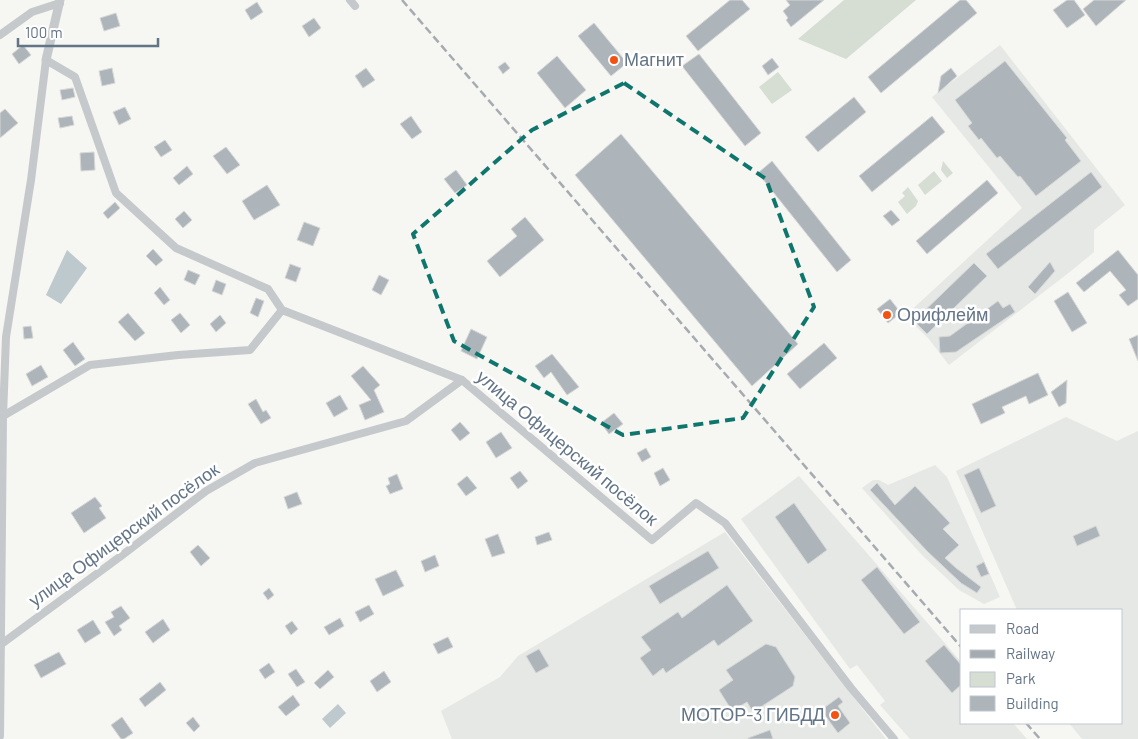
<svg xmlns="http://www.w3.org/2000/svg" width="1138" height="739" font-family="Barlow,sans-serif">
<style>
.built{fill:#e6e8e5}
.green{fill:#d6ded3}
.water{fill:#bec9ce}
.building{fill:#adb5bb;stroke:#d7d7d5}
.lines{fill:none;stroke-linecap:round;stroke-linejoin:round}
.minor{stroke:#c5c9cc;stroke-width:8}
.tertiary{stroke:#c5c9cc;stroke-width:9}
.rail{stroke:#a5abb1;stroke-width:2.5;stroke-dasharray:8 4;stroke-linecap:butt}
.marked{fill:none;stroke:#0f766e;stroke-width:4;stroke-dasharray:10 6;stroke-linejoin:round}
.poi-dot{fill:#f35215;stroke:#fff;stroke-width:2}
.labels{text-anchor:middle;stroke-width:5;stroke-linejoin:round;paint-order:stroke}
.poi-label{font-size:18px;fill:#627486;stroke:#fff;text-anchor:start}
.street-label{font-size:18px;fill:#627486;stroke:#fff}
</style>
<rect width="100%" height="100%" fill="#f6f6f2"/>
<g class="built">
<path d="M 1000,45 L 1125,205 L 1094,230 L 1094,252 L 1071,271 L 949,365 L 928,338 L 905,316 L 1022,208 L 932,97 Z"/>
<path d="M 1066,417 L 1117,441 L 1138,431 L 1138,739 L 1082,739 L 1069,723 L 1122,723 L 1122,610 L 1017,610 L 956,471 Z"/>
<path d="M 935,465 L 947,477 L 1000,597 L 984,604 L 959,590 L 922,555 L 862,488 L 873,480 L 879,480 L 888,485 Z"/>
<path d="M 799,476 L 866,552 L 962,663 L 962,723 L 1013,723 L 1027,739 L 910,739 L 880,705 L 885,701 L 857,665 L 850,669 L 741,519 Z"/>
<path d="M 725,532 L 886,739 L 452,739 L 441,711 L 500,677 L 518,656 Z"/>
</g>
<g class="green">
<path d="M 844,0 L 916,0 L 846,59 L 798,39 Z"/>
<path d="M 778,72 L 792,90 L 772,104 L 759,87 Z"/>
<path d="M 943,161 L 953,173 L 947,178 L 941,170 Z"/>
<path d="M 934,171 L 942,181 L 925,195 L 918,185 Z"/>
<path d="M 908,187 L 918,201 L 916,206 L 907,214 L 898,202 L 905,196 L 902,193 Z"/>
</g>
<g class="water">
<path d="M 67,250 L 87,268 L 61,304 L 46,295 Z"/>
<path d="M 338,704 L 346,713 L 330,728 L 322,719 Z"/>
</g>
<g class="building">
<path d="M 730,0 L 742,0 L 750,9 L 698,51 L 686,36 Z"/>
<path d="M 786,0 L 824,0 L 791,27 L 786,20 L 788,18 L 783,11 L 790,5 Z"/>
<path d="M 960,0 L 966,0 L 977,13 L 881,93 L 868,77 Z"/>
<path d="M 1067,0 L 1074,0 L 1085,15 L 1067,28 L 1053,10 Z"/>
<path d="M 1094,0 L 1126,0 L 1096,26 L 1083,9 Z"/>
<path d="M 257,2 L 263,12 L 251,20 L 245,10 Z"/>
<path d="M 116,13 L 120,26 L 104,31 L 100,18 Z"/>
<path d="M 314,18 L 321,28 L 309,37 L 302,26 Z"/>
<path d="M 594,23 L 627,63 L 611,76 L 578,36 Z"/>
<path d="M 23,45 L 31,55 L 19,64 L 12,54 Z"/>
<path d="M 699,54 L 761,133 L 745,146 L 682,66 Z"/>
<path d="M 557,56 L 586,90 L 565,108 L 537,73 Z"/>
<path d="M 772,58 L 779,67 L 768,75 L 762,66 Z"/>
<path d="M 1005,61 L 1067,138 L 1065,140 L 1081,161 L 1036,196 L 1020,176 L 1018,177 L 1000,156 L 997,158 L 981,138 L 979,140 L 968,126 L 972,123 L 955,100 Z"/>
<path d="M 505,62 L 510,68 L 503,74 L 498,67 Z"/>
<path d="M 112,68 L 115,83 L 102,86 L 99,71 Z"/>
<path d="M 366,68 L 375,80 L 363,88 L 355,76 Z"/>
<path d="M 951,68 L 957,76 L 938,93 L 941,76 Z"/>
<path d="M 73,88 L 75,97 L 62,100 L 60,90 Z"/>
<path d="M 854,97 L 866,112 L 818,152 L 805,137 Z"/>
<path d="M 125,107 L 131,119 L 119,125 L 113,112 Z"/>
<path d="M 5,109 L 18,123 L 0,138 L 0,113 Z"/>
<path d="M 72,116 L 74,125 L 60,128 L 58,118 Z"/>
<path d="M 411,116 L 422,132 L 412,139 L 400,124 Z"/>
<path d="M 932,116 L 945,132 L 872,192 L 859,176 Z"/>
<path d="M 621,134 L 798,344 L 752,386 L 575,175 Z"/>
<path d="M 165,140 L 172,150 L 161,157 L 154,147 Z"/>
<path d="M 226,147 L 240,165 L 227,174 L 213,156 Z"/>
<path d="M 94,152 L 95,170 L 81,171 L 80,153 Z"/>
<path d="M 772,161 L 851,260 L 837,272 L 758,173 Z"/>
<path d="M 187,166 L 193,174 L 179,185 L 173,178 Z"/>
<path d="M 456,170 L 467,185 L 455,193 L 444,179 Z"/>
<path d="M 1091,172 L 1102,187 L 998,269 L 986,254 Z"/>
<path d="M 987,180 L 998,193 L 927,254 L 916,241 Z"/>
<path d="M 267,185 L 280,205 L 254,220 L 242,201 Z"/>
<path d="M 115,202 L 120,208 L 108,219 L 103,213 Z"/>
<path d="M 891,210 L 900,220 L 892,226 L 883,216 Z"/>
<path d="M 184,211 L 192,220 L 183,228 L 175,219 Z"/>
<path d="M 525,217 L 544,240 L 500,277 L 487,261 L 517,236 L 511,229 Z"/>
<path d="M 304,222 L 320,228 L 313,246 L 297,240 Z"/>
<path d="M 153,249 L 163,260 L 156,266 L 146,256 Z"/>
<path d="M 1118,250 L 1138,275 L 1138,299 L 1128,306 L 1119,295 L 1126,290 L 1110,271 L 1084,292 L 1076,283 Z"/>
<path d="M 1050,262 L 1055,271 L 1035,294 L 1028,287 Z"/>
<path d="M 974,263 L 987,276 L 927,334 L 914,321 Z"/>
<path d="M 290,264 L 301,268 L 296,282 L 285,278 Z"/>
<path d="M 188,270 L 200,275 L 195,285 L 184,280 Z"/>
<path d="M 379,275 L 389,280 L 381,295 L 372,290 Z"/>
<path d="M 216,280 L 226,284 L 222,295 L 212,291 Z"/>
<path d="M 160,287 L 170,300 L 164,305 L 154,293 Z"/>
<path d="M 1068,292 L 1087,323 L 1072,332 L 1054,301 Z"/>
<path d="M 256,298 L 264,301 L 258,317 L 250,313 Z"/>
<path d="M 890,299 L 901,313 L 888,323 L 877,309 Z"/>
<path d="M 998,301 L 1003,308 L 1010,304 L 1015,312 L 956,352 L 940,353 L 939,337 L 950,336 Z"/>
<path d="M 128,313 L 145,333 L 135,341 L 118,322 Z"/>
<path d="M 180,313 L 190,325 L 181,333 L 171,320 Z"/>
<path d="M 220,315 L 226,323 L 216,332 L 210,324 Z"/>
<path d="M 31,326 L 33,338 L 24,339 L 23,327 Z"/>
<path d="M 471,329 L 487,337 L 477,359 L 461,351 Z"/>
<path d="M 1138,335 L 1138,361 L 1129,339 Z"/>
<path d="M 73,342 L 85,359 L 75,366 L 63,350 Z"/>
<path d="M 824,343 L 837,358 L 800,389 L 787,374 Z"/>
<path d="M 552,354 L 579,387 L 567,395 L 551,372 L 544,378 L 535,366 Z"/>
<path d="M 41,365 L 48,377 L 32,386 L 26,374 Z"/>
<path d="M 363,366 L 380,385 L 374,390 L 384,412 L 365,420 L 359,405 L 371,400 L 351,376 Z"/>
<path d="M 1038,373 L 1048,395 L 1029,404 L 1026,396 L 1002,407 L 1005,413 L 981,424 L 972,404 Z"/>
<path d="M 1067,380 L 1066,403 L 1059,407 L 1051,392 Z"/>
<path d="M 340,395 L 348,409 L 334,417 L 326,403 Z"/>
<path d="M 256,399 L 263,412 L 266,410 L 271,418 L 261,424 L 248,404 Z"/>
<path d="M 614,413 L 623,424 L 609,434 L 601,423 Z"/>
<path d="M 460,422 L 470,433 L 460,441 L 451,430 Z"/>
<path d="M 501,432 L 512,448 L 496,458 L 486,442 Z"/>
<path d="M 646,448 L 651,457 L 642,462 L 637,453 Z"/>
<path d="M 663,468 L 670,480 L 660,486 L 654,473 Z"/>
<path d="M 979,468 L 996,506 L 981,513 L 964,475 Z"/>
<path d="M 520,471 L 528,481 L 518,489 L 510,478 Z"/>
<path d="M 397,474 L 403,489 L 390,494 L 386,486 L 390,484 L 388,478 Z"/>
<path d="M 467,476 L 477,488 L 466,496 L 457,484 Z"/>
<path d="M 877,483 L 895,505 L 915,486 L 950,523 L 943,529 L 959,545 L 945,558 L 956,568 L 981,587 L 977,593 L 961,583 L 927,551 L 870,490 Z"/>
<path d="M 297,492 L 302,504 L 288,509 L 284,497 Z"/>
<path d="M 95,497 L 102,506 L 99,508 L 106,518 L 84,533 L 71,513 Z"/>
<path d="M 794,503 L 827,550 L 808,564 L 775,517 Z"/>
<path d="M 1096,526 L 1100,536 L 1077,546 L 1073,536 Z"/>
<path d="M 549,532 L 552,540 L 537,545 L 535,537 Z"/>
<path d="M 498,534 L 505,553 L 492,557 L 485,539 Z"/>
<path d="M 198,545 L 210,558 L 201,566 L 190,552 Z"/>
<path d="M 708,551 L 719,568 L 660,604 L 649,586 Z"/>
<path d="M 435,555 L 439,566 L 425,572 L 421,561 Z"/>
<path d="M 984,562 L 989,574 L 981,577 L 976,566 Z"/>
<path d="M 877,567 L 920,622 L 904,634 L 861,580 Z"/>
<path d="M 396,570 L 404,586 L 383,596 L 375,579 Z"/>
<path d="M 727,585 L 753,621 L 718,646 L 714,640 L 666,673 L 663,668 L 653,676 L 640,658 L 651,650 L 641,637 L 678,612 L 682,618 Z"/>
<path d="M 269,588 L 274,595 L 268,600 L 263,593 Z"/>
<path d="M 369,605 L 374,614 L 360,622 L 355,612 Z"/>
<path d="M 121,606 L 130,618 L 119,626 L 122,630 L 114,636 L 105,622 L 114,617 L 111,612 Z"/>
<path d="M 340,618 L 344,626 L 329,635 L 324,627 Z"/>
<path d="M 163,619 L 170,630 L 153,643 L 145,632 Z"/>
<path d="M 93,620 L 101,633 L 85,643 L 77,630 Z"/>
<path d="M 292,621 L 298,629 L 291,635 L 285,626 Z"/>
<path d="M 448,637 L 453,647 L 438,654 L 433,644 Z"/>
<path d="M 766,644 L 776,647 L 795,677 L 793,686 L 753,712 L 747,702 L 732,711 L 719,690 L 733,680 L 726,670 Z"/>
<path d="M 944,645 L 962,666 L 962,684 L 952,693 L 925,661 Z"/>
<path d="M 539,649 L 549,666 L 536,673 L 526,656 Z"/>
<path d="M 59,652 L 66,664 L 41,678 L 34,665 Z"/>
<path d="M 269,663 L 275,672 L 265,679 L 259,670 Z"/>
<path d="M 296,669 L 305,682 L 297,687 L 288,674 Z"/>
<path d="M 328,670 L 334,677 L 320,689 L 314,683 Z"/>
<path d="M 384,671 L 391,682 L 377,692 L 370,681 Z"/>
<path d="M 160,682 L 166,690 L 145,707 L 139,699 Z"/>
<path d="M 293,695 L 300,705 L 286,716 L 278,707 Z"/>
<path d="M 839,697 L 843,702 L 838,706 L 850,723 L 838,733 L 821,710 Z"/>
<path d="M 122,717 L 133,733 L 124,739 L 121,739 L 111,725 Z"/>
<path d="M 193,717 L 200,726 L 194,732 L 186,723 Z"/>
<path d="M 770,730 L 773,739 L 748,739 L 748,738 Z"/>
</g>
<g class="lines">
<g class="minor">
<path d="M 350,0 L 355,6"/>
<path d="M 0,35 L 32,12 L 60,3"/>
<path d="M 3,416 L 90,365 L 178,355 L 250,350 L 282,310"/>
<path d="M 0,645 L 121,556 L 206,491 L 255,463 L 406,421 L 462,380"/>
<path d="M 0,736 L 3,416 L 6,337 L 31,180 L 46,60 L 75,77 L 116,193 L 176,248 L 268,289 L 282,310 L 462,380 L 652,540 L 696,503 L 725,523 L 851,688 L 894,739"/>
</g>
<path class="tertiary" d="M 46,60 L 60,0"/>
<g class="rail">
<path d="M 402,0 L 962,648"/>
<path d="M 1026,723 L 1040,739"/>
</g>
</g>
<path class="marked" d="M 624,83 L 766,179 L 814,307 L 743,418 L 623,435 L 454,341 L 413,234 L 532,130 Z"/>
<g class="poi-dot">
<circle cx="614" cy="60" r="5"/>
<circle cx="887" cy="315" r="5"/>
<circle cx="835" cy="715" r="5"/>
</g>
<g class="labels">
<g class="poi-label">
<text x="624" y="66">Магнит</text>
<text x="897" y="321">Орифлейм</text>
<text x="825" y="721" text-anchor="end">МОТОР-3 ГИБДД</text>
</g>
<g class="street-label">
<text transform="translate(567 448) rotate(40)" y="6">улица Офицерский посёлок</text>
<text transform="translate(124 535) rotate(-36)" y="6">улица Офицерский посёлок</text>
</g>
</g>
<rect x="960" y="609" width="162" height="115" fill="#ffffff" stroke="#c0c7cf"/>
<rect x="970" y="625" width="25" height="8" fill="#c5c9cc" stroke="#c0c7cf"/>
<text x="1006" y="634" font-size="15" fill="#627486">Road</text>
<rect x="970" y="650" width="25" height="8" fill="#a5abb1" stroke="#c0c7cf"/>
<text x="1006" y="659" font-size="15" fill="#627486">Railway</text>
<rect x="970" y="672" width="25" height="15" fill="#d6ded3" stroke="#c0c7cf"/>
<text x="1006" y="684" font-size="15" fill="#627486">Park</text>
<rect x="970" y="696" width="25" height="15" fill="#adb5bb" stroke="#c0c7cf"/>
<text x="1006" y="709" font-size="15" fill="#627486">Building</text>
<path d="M18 38v8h140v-8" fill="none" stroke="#627486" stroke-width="2.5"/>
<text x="25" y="38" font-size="15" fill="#627486" stroke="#ffffff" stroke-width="4" paint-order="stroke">100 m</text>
</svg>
